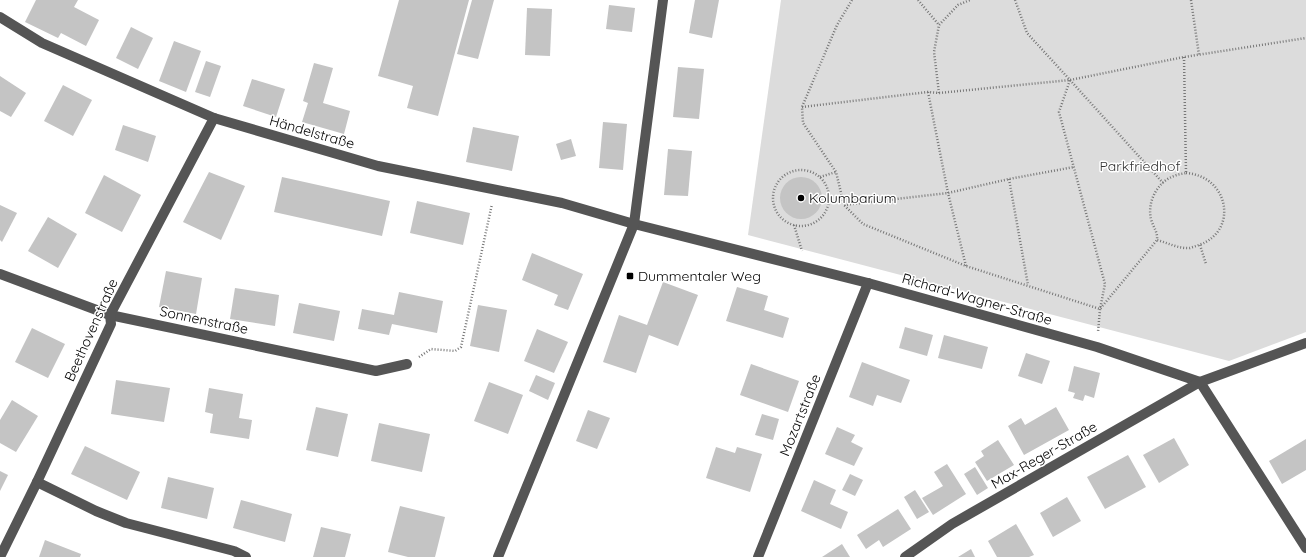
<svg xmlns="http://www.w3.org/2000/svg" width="1306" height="557" font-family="Quicksand,sans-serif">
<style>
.green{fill:#dcdcdc}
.building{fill:#c4c4c4}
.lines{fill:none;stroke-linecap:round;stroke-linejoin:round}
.path{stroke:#777;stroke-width:2.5;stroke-dasharray:1 2;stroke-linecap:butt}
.minor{stroke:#555;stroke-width:10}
.poi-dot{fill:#000;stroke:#fff;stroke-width:1.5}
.labels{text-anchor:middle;stroke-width:3;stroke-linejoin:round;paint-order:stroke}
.street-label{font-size:14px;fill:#000;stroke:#fff}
.park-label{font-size:14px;fill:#333;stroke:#fff}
.poi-label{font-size:14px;fill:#000;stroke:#fff;text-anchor:start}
</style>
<rect width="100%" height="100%" fill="#fff"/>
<path class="green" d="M 781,0 L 1306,0 L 1306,332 L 1229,361 L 748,235 Z"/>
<g class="building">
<path d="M 36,0 L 78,0 L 74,7 L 99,20 L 86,46 L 61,33 L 58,38 L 25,22 Z"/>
<path d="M 399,0 L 469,0 L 438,116 L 407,108 L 413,86 L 378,76 Z"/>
<path d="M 472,0 L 494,0 L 478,59 L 457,54 Z"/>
<path d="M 695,0 L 719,0 L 712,38 L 689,33 Z"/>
<path d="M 609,5 L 635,8 L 632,32 L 606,29 Z"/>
<path d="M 527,8 L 552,9 L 550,56 L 525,55 Z"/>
<path d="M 131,27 L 153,38 L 138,69 L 116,58 Z"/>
<path d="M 174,41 L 201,51 L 186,92 L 159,81 Z"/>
<path d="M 206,61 L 221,66 L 210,97 L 195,92 Z"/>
<path d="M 314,63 L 333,68 L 323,103 L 350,111 L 344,134 L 302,122 L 308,103 L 303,101 Z"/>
<path d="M 678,67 L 704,69 L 699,119 L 673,117 Z"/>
<path d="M 0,76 L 26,93 L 11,117 L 0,111 Z"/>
<path d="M 252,79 L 285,89 L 276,117 L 243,106 Z"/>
<path d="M 63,85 L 92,100 L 73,136 L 44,121 Z"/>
<path d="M 603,122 L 627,124 L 623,170 L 599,168 Z"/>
<path d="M 123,125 L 156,136 L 148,162 L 115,150 Z"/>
<path d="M 473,127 L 519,136 L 512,171 L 466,162 Z"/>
<path d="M 571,139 L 576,156 L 561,160 L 556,144 Z"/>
<path d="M 668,149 L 692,151 L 688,196 L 664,195 Z"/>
<path d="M 209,172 L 245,186 L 221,240 L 183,222 Z"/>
<path d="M 104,175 L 141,195 L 122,232 L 85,213 Z"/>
<circle cx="801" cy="198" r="21"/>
<path d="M 282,177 L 390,201 L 382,236 L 274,212 Z"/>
<path d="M 417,201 L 470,213 L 463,245 L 410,233 Z"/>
<path d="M 0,205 L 17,213 L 2,242 L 0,240 Z"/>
<path d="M 48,217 L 77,234 L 58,268 L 28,251 Z"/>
<path d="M 532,253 L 583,274 L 568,310 L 554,305 L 558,295 L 522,280 Z"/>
<path d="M 166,271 L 202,278 L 196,314 L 159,307 Z"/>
<path d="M 663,282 L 698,295 L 678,346 L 649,335 L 636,373 L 603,362 L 619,315 L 647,325 Z"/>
<path d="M 737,287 L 768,296 L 764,310 L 789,318 L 783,338 L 726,321 Z"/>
<path d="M 235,288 L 279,295 L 275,326 L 230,319 Z"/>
<path d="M 399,292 L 443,301 L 437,333 L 392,324 L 389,335 L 358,329 L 362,309 L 394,315 Z"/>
<path d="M 299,303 L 340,311 L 334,341 L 293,333 Z"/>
<path d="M 478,305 L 507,310 L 499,352 L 470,346 Z"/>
<path d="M 905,327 L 933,335 L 927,356 L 899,348 Z"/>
<path d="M 32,328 L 65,344 L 48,378 L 15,362 Z"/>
<path d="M 537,329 L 568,342 L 554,373 L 524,361 Z"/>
<path d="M 944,335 L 988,347 L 982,369 L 938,358 Z"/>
<path d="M 1026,353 L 1050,361 L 1042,384 L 1018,376 Z"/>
<path d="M 862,362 L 910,380 L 901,403 L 877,395 L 873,406 L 849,397 Z"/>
<path d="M 751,364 L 799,381 L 788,412 L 740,395 Z"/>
<path d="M 1074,366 L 1100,373 L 1094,398 L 1085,395 L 1083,401 L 1073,398 L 1075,393 L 1068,391 Z"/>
<path d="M 536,375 L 555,383 L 548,400 L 529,391 Z"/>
<path d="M 116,380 L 170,388 L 164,422 L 111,414 Z"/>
<path d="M 489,382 L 523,395 L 508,434 L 474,421 Z"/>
<path d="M 209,388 L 243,394 L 239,418 L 252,420 L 249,439 L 210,433 L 213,414 L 205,412 Z"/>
<path d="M 12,400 L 38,416 L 16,452 L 0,443 L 0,420 Z"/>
<path d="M 316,407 L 348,414 L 338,457 L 306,450 Z"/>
<path d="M 1056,407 L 1069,430 L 1024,455 L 1008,426 L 1021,418 L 1025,425 Z"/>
<path d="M 588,410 L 610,418 L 597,449 L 576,441 Z"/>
<path d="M 762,414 L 779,419 L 773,440 L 755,435 Z"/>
<path d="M 379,423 L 430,434 L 422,472 L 371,461 Z"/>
<path d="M 837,427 L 855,435 L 851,442 L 863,448 L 854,466 L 825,454 Z"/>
<path d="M 1174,438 L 1189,465 L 1159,483 L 1143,455 Z"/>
<path d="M 1306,439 L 1306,470 L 1282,484 L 1269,461 Z"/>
<path d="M 998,440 L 1014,465 L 987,481 L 975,462 L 984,456 L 981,451 Z"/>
<path d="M 85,446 L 140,472 L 127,500 L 71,474 Z"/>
<path d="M 716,447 L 735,453 L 737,447 L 762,454 L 750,492 L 706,478 Z"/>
<path d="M 1128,455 L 1146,487 L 1105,509 L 1087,477 Z"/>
<path d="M 947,464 L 966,494 L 933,515 L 922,498 L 943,486 L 934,472 Z"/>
<path d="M 975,467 L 988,488 L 977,495 L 964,474 Z"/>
<path d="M 0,471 L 8,475 L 0,491 Z"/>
<path d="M 850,474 L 863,480 L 855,496 L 842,490 Z"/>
<path d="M 168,477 L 214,488 L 207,519 L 161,508 Z"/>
<path d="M 814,480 L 836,490 L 830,504 L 848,512 L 841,529 L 801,511 Z"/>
<path d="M 915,490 L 929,512 L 917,519 L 904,497 Z"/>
<path d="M 1067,497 L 1081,521 L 1053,537 L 1040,513 Z"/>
<path d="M 241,500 L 292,514 L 285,542 L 233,528 Z"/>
<path d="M 400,506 L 445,517 L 435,557 L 408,557 L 388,552 Z"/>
<path d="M 898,509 L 911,529 L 883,547 L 879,540 L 866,549 L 857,535 Z"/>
<path d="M 1016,524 L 1034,555 L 1029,557 L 997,557 L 988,541 Z"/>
<path d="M 321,527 L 351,534 L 345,557 L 313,557 Z"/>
<path d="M 45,540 L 81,554 L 80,557 L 39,557 Z"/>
<path d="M 842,544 L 850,557 L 822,557 Z"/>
<path d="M 971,549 L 975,557 L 958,557 Z"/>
</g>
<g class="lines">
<g class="path">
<path d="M 852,0 L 837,25 L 802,107 L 803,123 L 836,172 L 844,205 L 863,224 L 966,266 L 1100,309 L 1157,240"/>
<path d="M 918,0 L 939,25"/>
<path d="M 1015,0 L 1027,33 L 1070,80 L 1184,57 L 1306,38"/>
<path d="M 1191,0 L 1199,55"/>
<path d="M 1184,57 L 1186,173"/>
<path d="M 1070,80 L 1163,183"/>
<path d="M 928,92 L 948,193 L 966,266"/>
<path d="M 939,93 L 934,52 L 939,25 L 958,5 L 970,0"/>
<path d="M 802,107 L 928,92 L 939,93 L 1070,80 L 1059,112 L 1105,284 L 1100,309 L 1098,332"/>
<circle cx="801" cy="198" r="28"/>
<path d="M 1186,173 C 1229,176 1239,231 1199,245 C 1196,246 1193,247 1190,248 C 1179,249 1168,243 1157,240 C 1158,232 1153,227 1151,219 C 1147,202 1157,182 1174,176 C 1178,174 1182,174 1186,173 Z"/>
<path d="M 820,177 L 836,172"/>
<path d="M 1009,179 L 1028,285"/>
<path d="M 844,205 L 948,193 L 1009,179 L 1074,167"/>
<path d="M 794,225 L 802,251"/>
<path d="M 1200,245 L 1206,264"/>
<path d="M 419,357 L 431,349 L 455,351 L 461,347 L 492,204"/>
</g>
<g class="minor">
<path d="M 0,17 L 42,43 L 214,118 L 378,166 L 562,203 L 634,224 L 868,283 L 1097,347 L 1200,382"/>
<path d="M 0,274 L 110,315 L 376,371 L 407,364"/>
<path d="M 1200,382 L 1306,548"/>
<path d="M 37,482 L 96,511 L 126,523 L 234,551 L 246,557"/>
<path d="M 0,557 L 37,482 L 111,324 L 110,315 L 214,118"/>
<path d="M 498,557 L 634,224 L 663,0"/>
<path d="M 758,557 L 868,283"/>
<path d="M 905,557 L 952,524 L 1200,382 L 1306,343"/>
</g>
</g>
<g class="poi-dot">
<circle cx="801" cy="198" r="4"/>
<rect x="626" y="272" width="8" height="8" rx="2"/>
</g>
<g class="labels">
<g class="street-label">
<text transform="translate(312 132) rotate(16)" y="5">Händelstraße</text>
<text transform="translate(977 299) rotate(16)" y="5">Richard-Wagner-Straße</text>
<text transform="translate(204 320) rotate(12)" y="5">Sonnenstraße</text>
<text transform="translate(91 330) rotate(-66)" y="5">Beethovenstraße</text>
<text transform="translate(800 415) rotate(-68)" y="5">Mozartstraße</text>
<text transform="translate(1044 455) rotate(-30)" y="5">Max-Reger-Straße</text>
</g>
<g class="park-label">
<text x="1140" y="171">Parkfriedhof</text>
</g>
<g class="poi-label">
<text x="809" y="203">Kolumbarium</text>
<text x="638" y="281">Dummentaler Weg</text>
</g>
</g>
</svg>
